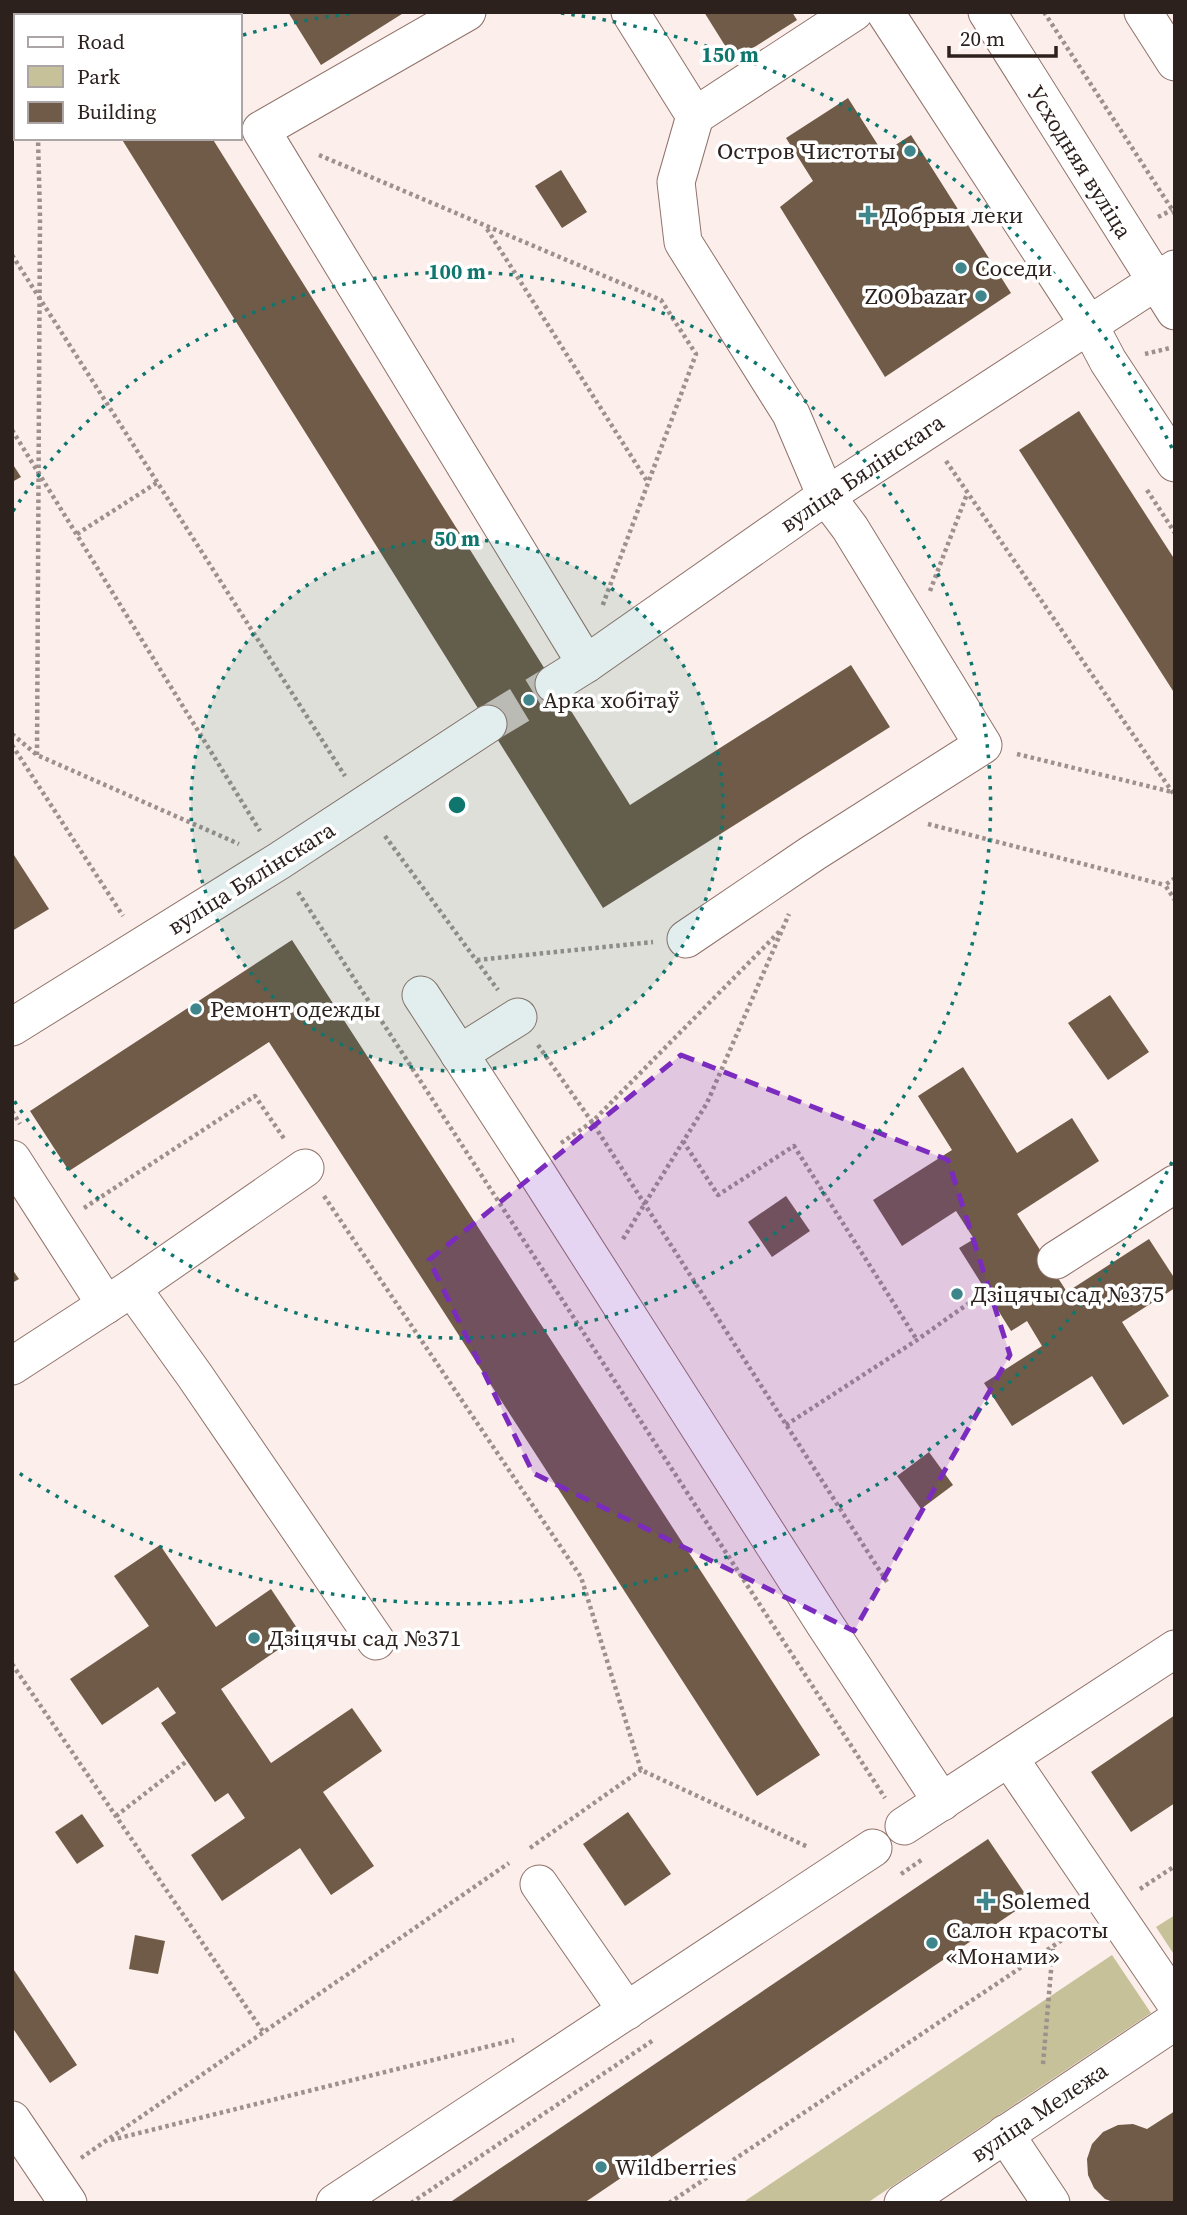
<svg xmlns="http://www.w3.org/2000/svg" width="1187" height="2215" font-family="'Source Serif 4',serif">
<style>
.green{fill:#c6c199}
.building{fill:#6f5b47}
.lines{fill:none;stroke-linecap:round;stroke-linejoin:round}
.minor-tunnel{stroke:#d3c5c1;stroke-width:37;stroke-dasharray:37 18;stroke-linecap:butt}
.minor-casing{stroke:#90726a;stroke-width:39}
.path{stroke:#9e918d;stroke-width:4.5;stroke-dasharray:3.5 3.5;stroke-linecap:butt}
.minor{stroke:#fff;stroke-width:37}
.marked{fill:#7b2cbf;fill-opacity:0.2;stroke:#7b2cbf;stroke-width:5;stroke-dasharray:14 9;stroke-linejoin:round}
.ring{fill:none;stroke:#0f766e;stroke-width:3.5;stroke-dasharray:3.5 7}
.poi-dot{fill:#3f868c;stroke:#fff;stroke-width:2.5}
.labels{text-anchor:middle;stroke-width:7;stroke-linejoin:round;paint-order:stroke}
.poi-label{font-size:23px;fill:#2d211e;stroke:#fff;text-anchor:start}
.street-label{font-size:23px;fill:#2d211e;stroke:#fff}
.centre{fill:#0f766e;stroke:#fff;stroke-width:3.5}
.ring-label{font-size:21px;text-anchor:middle;font-weight:bold;fill:#0f766e;stroke:#fff;stroke-width:7;stroke-linejoin:round;paint-order:stroke}
</style>
<rect width="100%" height="100%" fill="#fceeea"/>
<g class="green">
<path d="M 1175,1915 L 1175,1956 L 1156,1927 Z"/>
<path d="M 1112,1955 L 1151,2013 L 867,2203 L 742,2203 Z"/>
</g>
<g class="building">
<path d="M 84,12 L 133,12 L 136,16 L 79,16 Z"/>
<path d="M 288,12 L 405,12 L 321,65 Z"/>
<path d="M 704,12 L 792,12 L 797,20 L 734,60 Z"/>
<path d="M 848,98 L 883,153 L 911,135 L 1011,293 L 885,377 L 780,207 L 813,181 L 786,138 Z"/>
<path d="M 121,138 L 212,138 L 630,805 L 851,665 L 890,727 L 603,908 Z"/>
<path d="M 561,170 L 587,212 L 562,228 L 535,186 Z"/>
<path d="M 1079,411 L 1175,560 L 1175,694 L 1019,450 Z"/>
<path d="M 12,463 L 21,477 L 12,482 Z"/>
<path d="M 12,852 L 49,909 L 12,931 Z"/>
<path d="M 292,940 L 820,1755 L 757,1796 L 269,1042 L 69,1171 L 30,1111 Z"/>
<path d="M 1110,995 L 1149,1052 L 1108,1080 L 1068,1023 Z"/>
<path d="M 963,1067 L 1017,1153 L 1072,1118 L 1099,1161 L 1017,1214 L 1067,1292 L 1149,1239 L 1175,1279 L 1175,1288 L 1122,1322 L 1169,1396 L 1123,1425 L 1092,1376 L 1012,1426 L 984,1383 L 1042,1346 L 1027,1321 L 1011,1331 L 986,1291 L 959,1248 L 974,1239 L 956,1211 L 902,1246 L 873,1200 L 952,1150 L 918,1096 Z"/>
<path d="M 786,1196 L 810,1231 L 772,1257 L 748,1222 Z"/>
<path d="M 12,1269 L 19,1279 L 12,1283 Z"/>
<path d="M 929,1452 L 953,1485 L 921,1509 L 897,1476 Z"/>
<path d="M 160,1545 L 216,1627 L 271,1589 L 301,1634 L 221,1689 L 271,1763 L 352,1708 L 382,1751 L 323,1792 L 374,1866 L 331,1895 L 300,1848 L 222,1901 L 191,1855 L 245,1818 L 228,1793 L 215,1802 L 161,1723 L 176,1713 L 158,1687 L 102,1725 L 70,1679 L 149,1626 L 114,1576 Z"/>
<path d="M 1175,1715 L 1175,1803 L 1131,1832 L 1091,1772 Z"/>
<path d="M 628,1812 L 671,1874 L 625,1906 L 583,1844 Z"/>
<path d="M 82,1814 L 104,1846 L 77,1864 L 55,1832 Z"/>
<path d="M 988,1839 L 1030,1901 L 584,2203 L 449,2203 Z"/>
<path d="M 135,1935 L 165,1941 L 158,1974 L 129,1969 Z"/>
<path d="M 12,1967 L 77,2065 L 50,2083 L 12,2027 Z"/>
<path d="M 1175,2111 L 1175,2203 L 1116,2203 L 1105,2199 L 1094,2188 L 1088,2175 L 1087,2159 L 1092,2144 L 1103,2132 L 1118,2125 L 1133,2124 L 1147,2129 Z"/>
</g>
<g class="lines">
<path class="minor-tunnel" d="M 488,724 L 554,684"/>
<g class="minor-casing">
<g id="minor">
<path d="M 467,12 L 261,130 L 586,664"/>
<path d="M 630,12 L 695,116 L 676,182 L 683,242 L 791,414 L 826,496 L 850,528 L 983,745 L 813,853 L 686,939"/>
<path d="M 885,12 L 1089,325 L 1108,361 L 1175,463"/>
<path d="M 987,12 L 1175,311"/>
<path d="M 1143,12 L 1175,62"/>
<path d="M 695,116 L 854,12"/>
<path d="M 554,684 L 586,664 L 826,496 L 1175,269"/>
<path d="M 421,995 L 531,1164 L 824,1623 L 942,1802"/>
<path d="M 12,1027 L 279,861 L 488,724"/>
<path d="M 459,1054 L 518,1017"/>
<path d="M 12,1159 L 106,1305"/>
<path d="M 1056,1260 L 1175,1184"/>
<path d="M 132,1288 L 195,1376 L 376,1641"/>
<path d="M 12,1366 L 132,1288 L 305,1168"/>
<path d="M 1009,1758 L 1175,2002"/>
<path d="M 904,1826 L 1175,1649"/>
<path d="M 539,1884 L 627,2011"/>
<path d="M 12,2120 L 68,2203"/>
<path d="M 1005,2134 L 1051,2203"/>
<path d="M 335,2203 L 873,1848"/>
<path d="M 903,2203 L 1175,2021"/>
</g>
</g>
<g class="path">
<path d="M 33,12 L 34,16"/>
<path d="M 182,12 L 184,16"/>
<path d="M 1044,12 L 1175,214"/>
<path d="M 17,16 L 18,12"/>
<path d="M 12,36 L 16,21"/>
<path d="M 319,155 L 661,300 L 696,354 L 602,607"/>
<path d="M 1158,217 L 1172,210"/>
<path d="M 487,229 L 647,481"/>
<path d="M 12,255 L 345,776"/>
<path d="M 1145,354 L 1170,348"/>
<path d="M 12,430 L 260,831"/>
<path d="M 946,461 L 1175,796"/>
<path d="M 1147,490 L 1175,533"/>
<path d="M 77,534 L 158,482"/>
<path d="M 930,591 L 967,494"/>
<path d="M 12,734 L 37,755 L 239,844"/>
<path d="M 12,745 L 123,916"/>
<path d="M 1017,754 L 1172,792"/>
<path d="M 37,755 L 40,217 L 38,138"/>
<path d="M 928,824 L 1165,885"/>
<path d="M 385,836 L 498,990"/>
<path d="M 1175,878 L 1165,885 L 1175,900"/>
<path d="M 298,892 L 885,1798"/>
<path d="M 477,960 L 653,942"/>
<path d="M 538,1045 L 592,1122 L 887,1582"/>
<path d="M 12,1111 L 20,1124"/>
<path d="M 683,1141 L 718,1195 L 794,1146 L 917,1340"/>
<path d="M 561,1143 L 592,1122 L 780,931"/>
<path d="M 324,1196 L 581,1577 L 641,1770 L 808,1847"/>
<path d="M 84,1208 L 255,1096 L 285,1140"/>
<path d="M 623,1239 L 707,1103 L 789,914"/>
<path d="M 786,1425 L 917,1340 L 986,1291"/>
<path d="M 12,1664 L 264,2033"/>
<path d="M 116,1816 L 187,1761"/>
<path d="M 530,1848 L 641,1770"/>
<path d="M 901,1874 L 923,1859"/>
<path d="M 1140,1889 L 1175,1866"/>
<path d="M 1043,2064 L 1053,1947"/>
<path d="M 111,2140 L 514,2040"/>
<path d="M 81,2158 L 509,1863"/>
<path d="M 411,2203 L 655,2039"/>
<path d="M 669,2203 L 1080,1928"/>
</g>
<use href="#minor" class="minor"/>
</g>
<path class="marked" d="M 681,1055 L 948,1160 L 1010,1355 L 854,1631 L 533,1473 L 429,1260 Z"/>
<circle cx="457" cy="805" r="266" fill="#0f766e" fill-opacity=".12"/>
<g class="ring">
<circle cx="457" cy="805" r="266"/>
<path d="M13 511A533 533 0 1 1 13 1099"/>
<path d="M1172 1162A799 799 0 0 1 16 1471M243 35A799 799 0 0 1 353 13M561 13A799 799 0 0 1 1172 448"/>
</g>
<g class="poi-dot">
<circle cx="910" cy="151" r="7"/>
<path d="M864.5 204.5h7v7h7v7h-7v7h-7v-7h-7v-7h7z"/>
<circle cx="961" cy="268" r="7"/>
<circle cx="981" cy="296" r="7"/>
<circle cx="529" cy="700" r="7"/>
<circle cx="196" cy="1009" r="7"/>
<circle cx="957" cy="1294" r="7"/>
<circle cx="254" cy="1638" r="7"/>
<path d="M982.5 1890.5h7v7h7v7h-7v7h-7v-7h-7v-7h7z"/>
<circle cx="932" cy="1943" r="7"/>
<circle cx="601" cy="2167" r="7"/>
</g>
<g class="labels">
<g class="poi-label">
<text x="896" y="159" text-anchor="end">Остров Чистоты</text>
<text x="882" y="223">Добрыя леки</text>
<text x="975" y="276">Соседи</text>
<text x="967" y="304" text-anchor="end">ZOObazar</text>
<text x="543" y="708">Арка хобітаў</text>
<text x="210" y="1017">Ремонт одежды</text>
<text x="971" y="1302">Дзіцячы сад №375</text>
<text x="268" y="1646">Дзіцячы сад №371</text>
<text x="1002" y="1909">Solemed</text>
<text x="946" y="1938">Салон красоты<tspan x="946" dy="26">«Монами»</tspan></text>
<text x="615" y="2175">Wildberries</text>
</g>
<g class="street-label">
<text transform="translate(1080 162) rotate(58)" y="8">Усходняя вуліца</text>
<text transform="translate(862 473) rotate(-34)" y="8">вуліца Бялінскага</text>
<text transform="translate(251 878) rotate(-32)" y="8">вуліца Бялінскага</text>
<text transform="translate(1039 2112) rotate(-34)" y="8">вуліца Мележа</text>
</g>
</g>
<circle cx="457" cy="805" r="10" class="centre"/>
<g class="ring-label">
<text x="730" y="62">150 m</text>
<text x="457" y="279">100 m</text>
<text x="457" y="546">50 m</text>
</g>
<rect width="1187" height="2215" fill="none" stroke="#2d211e" stroke-width="28"/>
<rect x="14" y="14" width="228" height="126" fill="#ffffff" stroke="#aba6a5" stroke-width="2"/>
<rect x="28" y="37" width="35" height="10" fill="#ffffff" stroke="#aba6a5" stroke-width="2"/>
<text x="77" y="49" font-size="21" fill="#2d211e">Road</text>
<rect x="28" y="66" width="35" height="21" fill="#c6c199" stroke="#aba6a5" stroke-width="2"/>
<text x="77" y="84" font-size="21" fill="#2d211e">Park</text>
<rect x="28" y="102" width="35" height="21" fill="#6f5b47" stroke="#aba6a5" stroke-width="2"/>
<text x="77" y="119" font-size="21" fill="#2d211e">Building</text>
<path d="M949 46v10h107v-10" fill="none" stroke="#2d211e" stroke-width="3.5"/>
<text x="960" y="46" font-size="21" fill="#2d211e" stroke="#ffffff" stroke-width="5" paint-order="stroke">20 m</text>
</svg>
